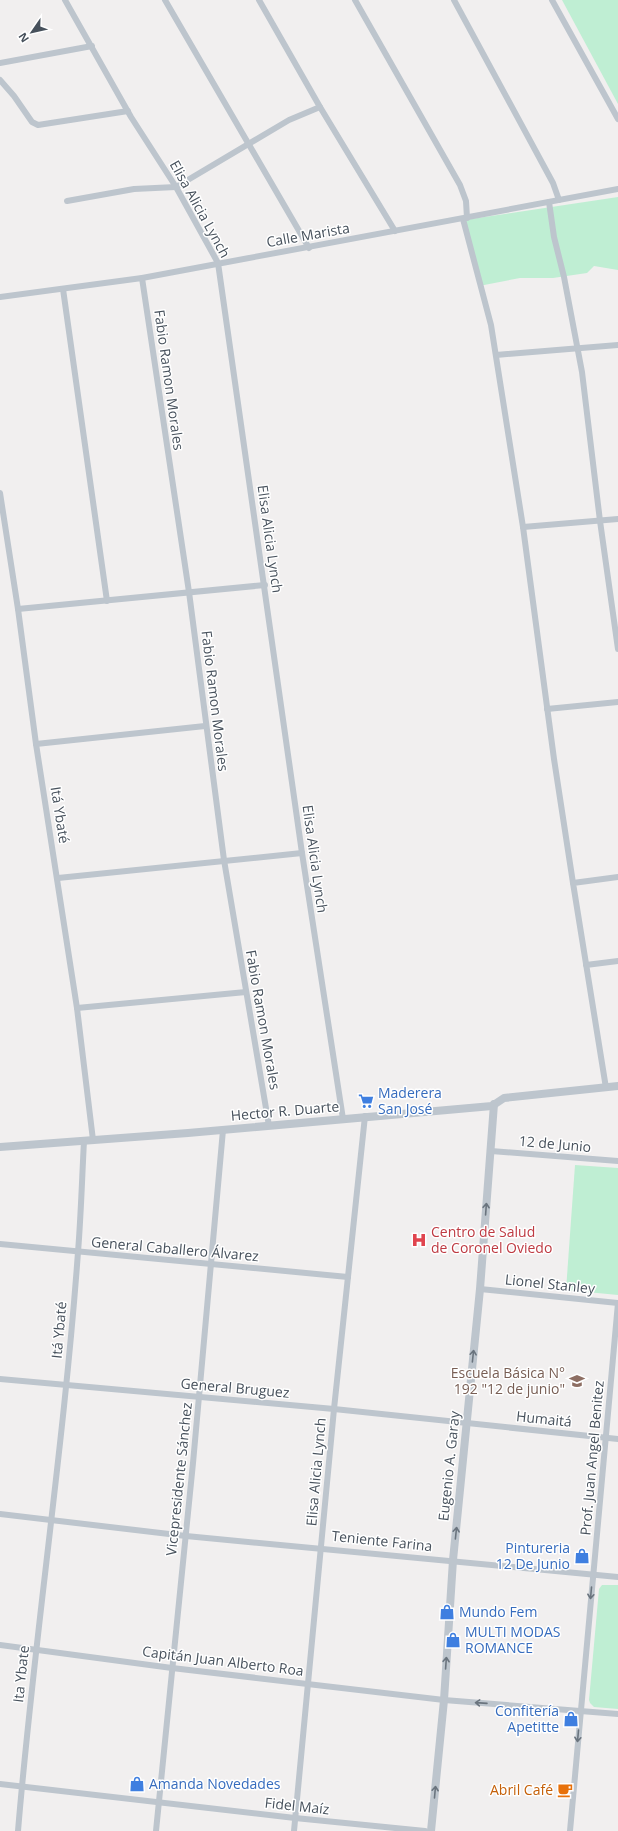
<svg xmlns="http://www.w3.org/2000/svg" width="618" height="1831" font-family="'Open Sans',sans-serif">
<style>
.green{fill:#bfeed3}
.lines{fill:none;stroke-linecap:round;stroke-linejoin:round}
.minor{stroke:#bdc5cd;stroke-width:6}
.tertiary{stroke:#bdc5cd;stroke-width:8}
.oneway{stroke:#6a747e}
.labels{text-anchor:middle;stroke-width:3;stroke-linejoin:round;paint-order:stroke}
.street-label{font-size:14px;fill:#47515c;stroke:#fff}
.shop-label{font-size:14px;fill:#366cbe;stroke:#fff;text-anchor:start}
.health-label{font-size:14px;fill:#be3a42;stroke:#fff;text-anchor:start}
.education-label{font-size:14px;fill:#785e54;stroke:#fff;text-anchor:end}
.food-label{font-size:14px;fill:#c56008;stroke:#fff;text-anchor:end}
</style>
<rect width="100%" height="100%" fill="#f1efef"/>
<g class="green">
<path d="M 562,0 L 618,0 L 618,104 Z"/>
<path d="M 618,197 L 618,270 L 594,266 L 587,273 L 553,278 L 520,278 L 479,286 L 464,220 Z"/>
<path d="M 575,1165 L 618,1168 L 618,1295 L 566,1290 Z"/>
<path d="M 602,1585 L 618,1585 L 618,1709 L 594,1707 L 590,1703 L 589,1700 L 599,1589 Z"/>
</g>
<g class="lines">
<g class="minor">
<path d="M 65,0 L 131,117 L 176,187 L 218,263 L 302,853 L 343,1119"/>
<path d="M 165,0 L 309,248"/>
<path d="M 259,0 L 320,107 L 395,231"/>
<path d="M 355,0 L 460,185 L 466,201 L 467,218"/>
<path d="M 454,0 L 553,183 L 559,200"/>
<path d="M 552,0 L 618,119"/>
<path d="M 0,63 L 92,46"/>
<path d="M 0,80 L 14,96 L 32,122 L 38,125 L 128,111"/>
<path d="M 67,201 L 134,189 L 176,187 L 289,120 L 320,107"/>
<path d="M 549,202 L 554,237 L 564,277 L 582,372 L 600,521 L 618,649"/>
<path d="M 463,219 L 491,325 L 523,527 L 554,759 L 573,883"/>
<path d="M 142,278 L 189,592 L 224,860 L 269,1126"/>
<path d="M 63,289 L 107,601"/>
<path d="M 0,297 L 142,278 L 618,189"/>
<path d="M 496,355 L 618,345"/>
<path d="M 0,493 L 18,609 L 36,744 L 77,1008 L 93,1140"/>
<path d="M 523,527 L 618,519"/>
<path d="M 18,609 L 265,585"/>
<path d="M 547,709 L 618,702"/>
<path d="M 36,744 L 205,726"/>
<path d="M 58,878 L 302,853"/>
<path d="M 586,965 L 618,961"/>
<path d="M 77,1008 L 246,992"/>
<path d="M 606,1088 L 573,883 L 618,877"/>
<path d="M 491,1151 L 618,1161"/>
<path d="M 0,1244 L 348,1277"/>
<path d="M 480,1289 L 618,1303"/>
<path d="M 0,1379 L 334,1409 L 618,1439"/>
<path d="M 0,1514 L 186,1536 L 618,1577"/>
<path d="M 0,1645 L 172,1668 L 444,1700 L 618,1714"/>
<path d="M 0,1784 L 295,1818 L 425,1831"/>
<path d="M 18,1831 C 34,1638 64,1446 78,1252 C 81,1215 82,1178 84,1141"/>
<path d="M 156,1831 L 193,1463 L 223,1130"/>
<path d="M 294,1831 L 334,1409 L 365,1116"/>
<path d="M 570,1831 L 618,1303"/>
</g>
<g class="tertiary">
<path d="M 0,1147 L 188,1133 L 492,1106 L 504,1098 L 618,1086"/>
<path d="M 431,1831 L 444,1700 L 453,1560 L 480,1289 L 494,1104"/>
</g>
</g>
<defs><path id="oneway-shaft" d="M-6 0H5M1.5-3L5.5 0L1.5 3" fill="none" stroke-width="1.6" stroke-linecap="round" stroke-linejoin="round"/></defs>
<g class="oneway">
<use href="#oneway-shaft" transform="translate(486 1209) rotate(-86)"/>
<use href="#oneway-shaft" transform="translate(473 1356) rotate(-84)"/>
<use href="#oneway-shaft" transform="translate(456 1533) rotate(-84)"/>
<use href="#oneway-shaft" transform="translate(591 1593) rotate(95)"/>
<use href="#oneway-shaft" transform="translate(446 1663) rotate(-86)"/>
<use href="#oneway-shaft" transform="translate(481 1703) rotate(-176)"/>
<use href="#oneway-shaft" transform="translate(578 1736) rotate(95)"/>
<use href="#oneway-shaft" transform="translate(435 1792) rotate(-85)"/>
</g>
<defs>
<g id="supermarket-bare" transform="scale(1.2)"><path d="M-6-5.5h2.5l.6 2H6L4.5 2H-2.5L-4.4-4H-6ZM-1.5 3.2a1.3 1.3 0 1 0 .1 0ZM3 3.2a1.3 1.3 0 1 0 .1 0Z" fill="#3f7fe0" stroke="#fff" stroke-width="2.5" paint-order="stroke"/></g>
<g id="hospital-bare" transform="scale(1.2)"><path d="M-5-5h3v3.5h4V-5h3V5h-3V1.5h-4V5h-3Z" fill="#e0444e" stroke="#fff" stroke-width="2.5" paint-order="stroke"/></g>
<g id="school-bare" transform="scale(1.2)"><path d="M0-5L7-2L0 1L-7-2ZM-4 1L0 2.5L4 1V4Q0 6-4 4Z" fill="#8d6e63" stroke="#fff" stroke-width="2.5" paint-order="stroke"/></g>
<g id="shop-bare" transform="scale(1.2)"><path d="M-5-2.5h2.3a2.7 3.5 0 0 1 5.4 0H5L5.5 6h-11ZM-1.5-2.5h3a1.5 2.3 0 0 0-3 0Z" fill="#3f7fe0" stroke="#fff" stroke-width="2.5" paint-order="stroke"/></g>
<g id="cafe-bare" transform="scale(1.2)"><path d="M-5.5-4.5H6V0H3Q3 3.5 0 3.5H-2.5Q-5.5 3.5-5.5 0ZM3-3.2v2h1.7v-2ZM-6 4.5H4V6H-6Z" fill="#e8710a" stroke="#fff" stroke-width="2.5" paint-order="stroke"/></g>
</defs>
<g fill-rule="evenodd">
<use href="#supermarket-bare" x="366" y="1101"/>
<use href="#hospital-bare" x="419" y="1240"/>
<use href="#school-bare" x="577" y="1381"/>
<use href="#shop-bare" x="582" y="1556"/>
<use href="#shop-bare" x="447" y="1612"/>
<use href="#shop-bare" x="453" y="1640"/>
<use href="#shop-bare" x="571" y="1719"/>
<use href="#shop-bare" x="137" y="1784"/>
<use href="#cafe-bare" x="565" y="1790"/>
</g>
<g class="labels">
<g class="street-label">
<text transform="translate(200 209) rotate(61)" y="5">Elisa Alicia Lynch</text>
<text transform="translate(308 235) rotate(-10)" y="5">Calle Marista</text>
<text transform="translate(169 380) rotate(82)" y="5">Fabio Ramon Morales</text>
<text transform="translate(270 539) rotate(82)" y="5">Elisa Alicia Lynch</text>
<text transform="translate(215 701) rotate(83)" y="5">Fabio Ramon Morales</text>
<text transform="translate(60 815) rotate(81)" y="5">Itá Ybaté</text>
<text transform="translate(315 859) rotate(82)" y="5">Elisa Alicia Lynch</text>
<text transform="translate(263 1020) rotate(80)" y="5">Fabio Ramon Morales</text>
<text transform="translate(285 1111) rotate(-5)" y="5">Hector R. Duarte</text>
<text transform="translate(555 1144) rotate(5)" y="5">12 de Junio</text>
<text transform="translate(175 1249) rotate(5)" y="5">General Caballero Álvarez</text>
<text transform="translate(550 1284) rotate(6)" y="5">Lionel Stanley</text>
<text transform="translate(59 1330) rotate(-85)" y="5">Itá Ybaté</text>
<text transform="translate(235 1388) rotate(5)" y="5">General Bruguez</text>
<text transform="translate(544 1419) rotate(6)" y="5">Humaitá</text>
<text transform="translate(592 1458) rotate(-85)" y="5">Prof. Juan Angel Benitez</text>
<text transform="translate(449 1466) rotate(-84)" y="5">Eugenio A. Garay</text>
<text transform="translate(316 1472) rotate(-85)" y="5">Elisa Alicia Lynch</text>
<text transform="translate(179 1479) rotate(-84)" y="5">Vicepresidente Sánchez</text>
<text transform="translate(382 1541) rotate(6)" y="5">Teniente Farina</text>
<text transform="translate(223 1661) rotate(7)" y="5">Capitán Juan Alberto Roa</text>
<text transform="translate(21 1674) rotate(-84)" y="5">Ita Ybate</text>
<text transform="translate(297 1806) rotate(6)" y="5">Fidel Maíz</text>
</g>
<g class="shop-label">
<text x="378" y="1098">Maderera<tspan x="378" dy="16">San José</tspan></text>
<text x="570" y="1553" text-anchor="end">Pintureria<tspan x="570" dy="16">12 De Junio</tspan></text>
<text x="459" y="1617">Mundo Fem</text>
<text x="465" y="1637">MULTI MODAS<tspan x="465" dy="16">ROMANCE</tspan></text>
<text x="559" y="1716" text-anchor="end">Confitería<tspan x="559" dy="16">Apetitte</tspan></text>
<text x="149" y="1789">Amanda Novedades</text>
</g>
<g class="health-label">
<text x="431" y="1237">Centro de Salud<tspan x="431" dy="16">de Coronel Oviedo</tspan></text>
</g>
<g class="education-label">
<text x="565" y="1378">Escuela Básica N°<tspan x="565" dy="16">192 "12 de junio"</tspan></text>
</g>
<g class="food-label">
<text x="553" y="1795">Abril Café</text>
</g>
</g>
<g transform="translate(32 32) rotate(236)" stroke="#ffffff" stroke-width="3" paint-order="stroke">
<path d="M0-3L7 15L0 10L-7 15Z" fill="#47515c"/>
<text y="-6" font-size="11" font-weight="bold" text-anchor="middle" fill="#47515c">N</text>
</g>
</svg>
